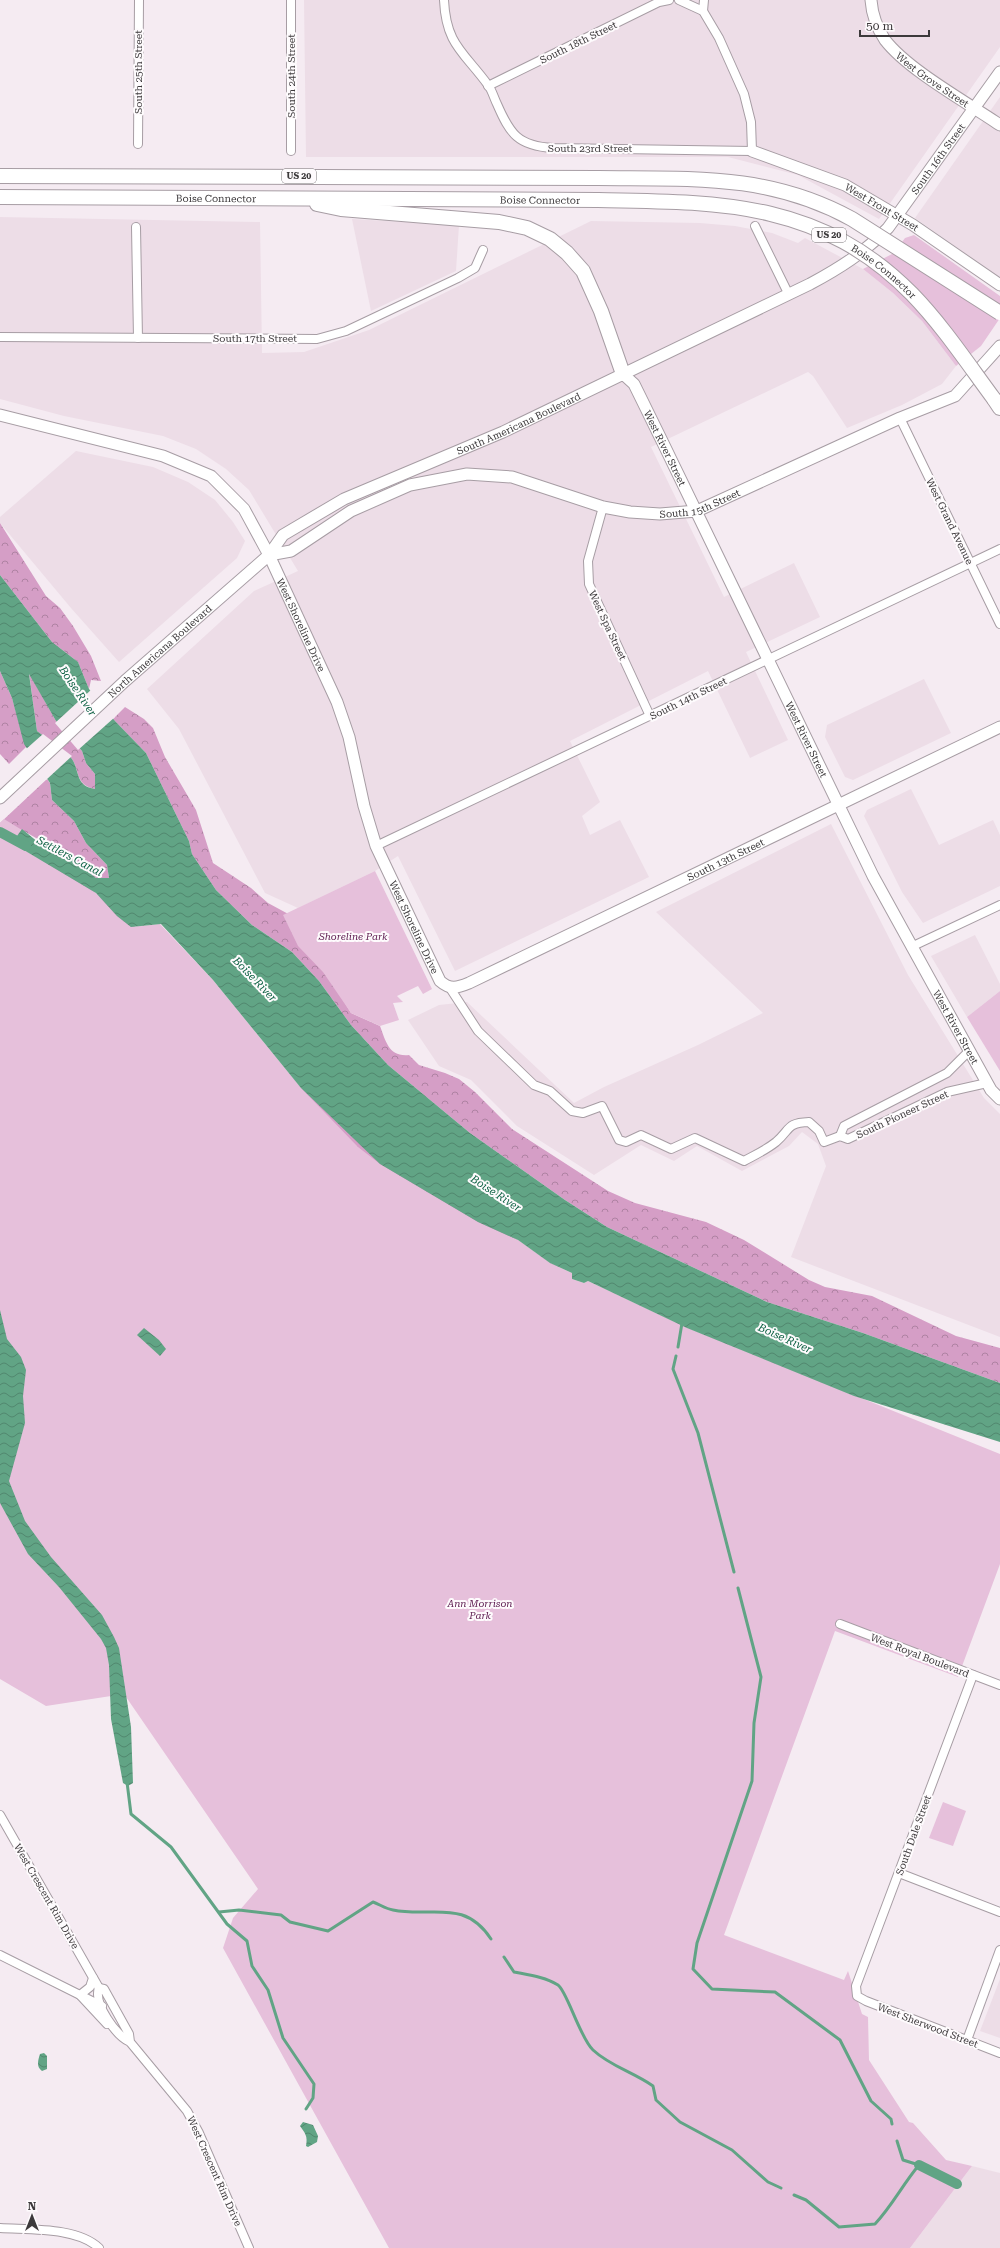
<svg xmlns="http://www.w3.org/2000/svg" width="1000" height="2248" font-family="'Roboto Serif',serif">
<style>
.built{fill:#eddde7}
.forest{fill:url(#forest-crowns)}
.park{fill:#e6c0db}
.water{fill:url(#water-waves);fill-rule:evenodd}
.pier{fill:#f5ebf2}
.lines{fill:none;stroke-linecap:round;stroke-linejoin:round}
.stream{stroke:#61a485;stroke-width:3}
.canal{stroke:#61a485;stroke-width:10}
.street-casing{stroke:#a79da4;stroke-width:10}
.secondary-casing{stroke:#a79da4;stroke-width:13}
.highway-casing{stroke:#a79da4;stroke-width:16}
.street{stroke:#fff;stroke-width:8}
.secondary{stroke:#fff;stroke-width:11}
.highway{stroke:#fff;stroke-width:14}
.highway-bridge-casing{stroke:#a79da4;stroke-width:16;stroke-linecap:butt}
.highway-bridge{stroke:#fff;stroke-width:14}
.labels{text-anchor:middle;stroke-width:4;stroke-linejoin:round;paint-order:stroke}
.shield{fill:#fefbfd;stroke:#767375;stroke-width:1}
.shield-label{font-size:9px;font-weight:bold;fill:#3c393b}
.street-label{font-size:10px;fill:#3c393b;stroke:#fefbfd}
.park-label{font-size:10px;font-style:italic;fill:#602053;stroke:#fefbfd}
.water-label{font-size:11px;font-style:italic;fill:#0e6244;stroke:#fefbfd}
</style>
<defs>
<pattern id="forest-crowns" width="20" height="18" patternUnits="userSpaceOnUse"><rect width="20" height="18" fill="#d59ec6"/><path d="M2 6a3 3 0 1 1 6 0M12 15a3 3 0 1 1 6 0" fill="none" stroke="#ae82a2"/></pattern>
<pattern id="water-waves" width="16" height="10" patternUnits="userSpaceOnUse"><rect width="16" height="10" fill="#61a485"/><path d="M0 5q4-4 8 0t8 0" fill="none" stroke="#51876e"/></pattern>
</defs>
<rect width="100%" height="100%" fill="#f5ebf2"/>
<g class="built">
<path d="M 304,0 L 1000,0 L 1000,47 L 879,219 L 798,175 L 728,157 L 306,157 Z"/>
<path d="M 1000,97 L 1000,278 L 915,218 Z"/>
<path d="M 0,217 L 260,222 L 262,353 L 304,352 L 369,330 L 591,221 L 700,223 L 735,226 L 772,233 L 798,243 L 805,238 L 863,269 L 893,293 L 922,321 L 956,366 L 942,384 L 902,405 L 847,428 L 813,376 L 808,372 L 651,447 L 724,597 L 794,563 L 820,617 L 746,652 L 788,740 L 750,758 L 708,671 L 570,741 L 600,802 L 582,816 L 590,835 L 620,820 L 649,877 L 455,971 L 398,856 L 375,871 L 298,908 L 265,893 L 179,729 L 147,689 L 254,591 L 298,571 L 249,490 L 226,469 L 196,449 L 163,436 L 64,416 L 0,399 Z"/>
<path d="M 352,219 L 459,225 L 456,271 L 371,311 Z"/>
<path d="M 76,451 L 153,467 L 188,482 L 215,500 L 233,522 L 245,541 L 237,558 L 119,662 L 71,608 L 0,523 L 0,517 Z"/>
<path d="M 924,679 L 951,733 L 853,780 L 845,777 L 825,737 L 827,725 Z"/>
<path d="M 911,789 L 939,845 L 993,820 L 1000,835 L 1000,886 L 923,923 L 902,892 L 864,816 L 867,810 Z"/>
<path d="M 831,824 L 908,975 L 984,1098 L 1000,1114 L 1000,1337 L 791,1257 L 826,1166 L 818,1144 L 802,1132 L 789,1146 L 742,1171 L 697,1146 L 674,1161 L 641,1145 L 594,1175 L 517,1126 L 471,1080 L 439,1066 L 408,1020 L 439,1005 L 467,1002 L 574,1103 L 604,1087 L 698,1045 L 763,1013 L 656,912 Z"/>
<path d="M 975,935 L 1000,984 L 1000,991 L 967,1017 L 931,956 Z"/>
<path d="M 1000,1979 L 1000,2038 L 980,2031 Z"/>
<path d="M 972,2166 L 1000,2173 L 1000,2248 L 910,2248 Z"/>
</g>
<g class="forest">
<path d="M 0,523 L 46,596 L 60,608 L 73,626 L 91,656 L 101,681 L 91,680 L 89,689 L 78,662 L 52,642 L 0,575 Z"/>
<path d="M 0,671 L 12,698 L 26,747 L 9,764 L 0,754 Z"/>
<path d="M 29,673 L 56,721 L 82,751 L 86,763 L 95,774 L 95,789 C 75,785 80,771 72,759 C 65,750 47,739 37,731 Z"/>
<path d="M 125,707 L 144,719 L 153,728 L 165,757 L 196,810 L 213,863 L 251,888 L 268,903 L 292,916 L 351,1013 L 380,1026 C 386,1042 389,1057 409,1055 L 419,1065 L 445,1073 L 459,1079 L 475,1092 L 512,1129 L 608,1191 L 635,1203 L 706,1222 L 744,1240 L 809,1280 L 825,1287 L 872,1296 L 956,1336 L 1000,1348 L 1000,1383 L 863,1333 L 767,1302 L 607,1227 L 565,1200 L 470,1133 L 388,1065 L 351,1025 L 319,981 L 292,952 L 252,925 L 216,890 L 192,854 L 189,841 L 146,753 L 113,719 Z"/>
<path d="M 47,779 L 50,783 L 52,800 L 74,821 L 86,843 L 107,865 L 109,878 L 96,878 L 71,858 L 22,830 L 244,1020 L 301,1088 L 550,1263 L 559,1267 L 457,1241 L 0,823 Z"/>
</g>
<g class="park">
<path d="M 914,235 L 1000,296 L 1000,318 L 981,346 L 956,366 L 922,321 L 893,293 L 863,269 L 894,253 L 905,238 Z"/>
<path d="M 4,819 L 22,830 L 13,843 L 96,893 L 117,916 L 131,927 L 160,924 L 213,980 L 301,1088 L 358,1147 L 380,1164 L 478,1222 L 518,1240 L 550,1263 L 572,1273 L 572,1279 L 584,1283 L 588,1281 L 688,1328 L 1000,1454 L 1000,1564 L 958,1677 L 835,1631 L 724,1935 L 844,1980 L 848,1971 L 862,2014 L 868,2017 L 869,2060 L 909,2122 L 913,2123 L 946,2160 L 972,2166 L 910,2248 L 389,2248 L 223,1948 L 233,1918 L 258,1889 L 124,1694 L 46,1706 L 0,1679 L 0,823 Z"/>
<path d="M 375,871 L 432,989 L 423,994 L 418,986 L 397,996 L 403,1002 L 393,1003 L 399,1020 L 380,1026 L 351,1013 L 323,972 L 298,946 L 283,915 Z"/>
<path d="M 1000,991 L 1000,1071 L 967,1017 Z"/>
<path d="M 943,1802 L 966,1811 L 953,1846 L 929,1838 Z"/>
</g>
<g class="water">
<path d="M 0,575 L 52,642 L 78,662 L 89,689 L 115,721 L 146,753 L 189,841 L 192,854 L 216,890 L 252,925 L 292,952 L 319,981 L 351,1025 L 388,1065 L 470,1133 L 565,1200 L 607,1227 L 767,1302 L 863,1333 L 1000,1383 L 1000,1442 L 854,1396 L 687,1328 L 588,1281 L 584,1283 L 572,1279 L 572,1273 L 550,1263 L 518,1240 L 478,1222 L 380,1164 L 301,1088 L 213,980 L 161,924 L 131,927 L 117,916 L 96,893 L 12,843 L 22,829 L 50,852 L 71,858 L 96,878 L 109,878 L 107,865 L 86,843 L 74,821 L 52,800 L 50,783 L 24,744 L 12,698 L 0,671 ZM 29,674 L 56,721 L 82,751 L 86,763 L 95,774 L 95,789 C 75,786 80,771 72,759 C 64,748 48,740 37,731 Z"/>
<path d="M 0,1310 L 7,1339 L 21,1357 L 26,1370 L 23,1396 L 25,1423 L 9,1481 L 25,1521 L 51,1557 L 102,1615 L 114,1637 L 119,1648 L 131,1727 L 133,1783 L 128,1786 L 123,1783 L 111,1719 L 109,1665 L 106,1648 L 101,1639 L 59,1587 L 28,1554 L 0,1503 Z"/>
<path d="M 144,1328 L 159,1340 L 166,1349 L 160,1356 L 137,1335 Z"/>
<path d="M 44,2053 L 47,2056 L 47,2069 L 42,2071 C 36,2067 38,2060 40,2054 Z"/>
<path d="M 303,2122 L 313,2125 L 318,2136 L 317,2142 L 308,2147 L 306,2146 C 308,2136 305,2133 300,2126 Z"/>
</g>
<g class="pier">
<path d="M 92,689 L 115,717 L 78,750 L 55,723 Z"/>
<path d="M 43,734 L 72,756 L 46,780 L 25,750 Z"/>
</g>
<g class="lines">
<g class="stream">
<path d="M 678,1347 L 682,1323"/>
<path d="M 676,1356 L 673,1369 L 698,1433 L 734,1572"/>
<path d="M 738,1588 L 761,1677 L 754,1723 L 752,1781 L 697,1943 L 693,1969 L 712,1989 L 775,1992 L 840,2040 L 871,2101 L 891,2119 L 892,2124"/>
<path d="M 127,1782 L 131,1814 L 171,1847 L 227,1924 L 247,1941 L 252,1966 L 268,1990 L 283,2038 L 314,2084 L 313,2098 L 306,2109"/>
<path d="M 219,1912 L 239,1910 L 281,1915 L 290,1922 L 328,1931 L 373,1902 C 379,1904 386,1909 393,1910 C 432,1918 464,1898 491,1939"/>
<path d="M 504,1957 L 514,1972 C 529,1975 545,1977 558,1985 C 567,1991 580,2038 593,2050 C 610,2066 633,2072 653,2086 L 656,2100 L 680,2122 L 732,2150 L 768,2182 L 781,2188"/>
<path d="M 794,2195 L 806,2200 L 839,2227 L 875,2224 C 892,2206 903,2184 919,2165 L 903,2160 L 897,2141"/>
</g>
<g class="canal">
<path d="M 0,832 L 26,846"/>
<path d="M 919,2165 L 957,2184"/>
</g>
<g class="street-casing">
<g id="street">
<path d="M 444,0 C 446,45 464,52 488,85 C 492,90 494,98 497,104 C 510,134 518,146 553,148 L 752,151 L 751,122 L 744,94 L 719,38 L 703,11 L 679,0"/>
<path d="M 703,11 L 704,0"/>
<path d="M 488,86 L 659,2 L 669,0"/>
<path d="M 138,144 L 139,0"/>
<path d="M 291,151 L 291,0"/>
<path d="M 755,226 L 789,295"/>
<path d="M 136,227 L 138,338"/>
<path d="M 0,337 L 317,339 L 346,331 L 458,278 L 475,268 L 483,250"/>
<path d="M 900,418 L 1000,624"/>
<path d="M 603,507 L 588,561 L 589,584 L 650,716"/>
<path d="M 376,846 L 1000,549"/>
<path d="M 911,947 L 1000,905"/>
<path d="M 450,988 L 478,1031 L 534,1085 L 550,1091 L 572,1111 L 583,1113 L 602,1106 L 619,1140 L 626,1142 L 641,1135 L 671,1149 L 695,1138 L 744,1161 C 755,1155 766,1150 776,1142 C 791,1129 786,1123 809,1122 L 819,1131 L 824,1142 L 840,1136 L 848,1139 L 947,1092 L 987,1083"/>
<path d="M 840,1136 L 844,1126 L 947,1073 L 969,1051"/>
<path d="M 840,1624 L 1000,1685"/>
<path d="M 973,1675 L 856,1986 L 857,1996 L 866,2001 L 1000,2053"/>
<path d="M 0,1815 L 99,1988"/>
<path d="M 899,1873 L 1000,1912"/>
<path d="M 0,1955 L 80,1995 L 90,1987 L 93,1978"/>
<path d="M 102,2006 L 80,1995 L 107,2024"/>
<path d="M 967,2040 L 1000,1950"/>
<path d="M 130,2042 L 129,2034 L 104,1989 L 99,1988 C 93,2003 116,2036 130,2042 L 187,2111 L 199,2133 L 249,2248"/>
<path d="M 0,2228 C 30,2230 77,2227 99,2248"/>
</g>
</g>
<g class="secondary-casing">
<g id="secondary">
<path id="s1" d="M 871,0 C 872,14 877,28 885,40 C 908,70 968,103 1000,125"/>
<path id="s2" d="M 752,151 L 845,185 L 913,225 L 1000,285"/>
<path id="s3" d="M 623,374 L 634,384 L 663,443 L 873,876 L 991,1090 L 1000,1099"/>
<path id="s4" d="M 0,415 L 163,456 L 211,476 L 244,509 L 269,555 L 337,702 L 349,737 L 364,806 L 376,846 L 440,981 C 450,990 457,988 469,983 L 1000,727"/>
<path id="s5" d="M 269,555 L 291,551 L 351,511 L 410,485 L 467,474 L 512,477 L 603,507 L 630,512 L 660,514 L 697,511 L 900,418 L 955,396 L 1000,346"/>
<path id="s6" d="M 0,798 L 125,681 L 269,555 L 283,535 L 344,499 L 503,432 L 810,284 C 840,268 865,252 888,228 L 1000,72"/>
</g>
</g>
<g class="highway-casing">
<g id="highway">
<path d="M 0,176 L 598,178"/>
<path id="s7" d="M 0,197 L 598,200"/>
<path d="M 317,204 L 341,209 L 499,222 L 527,228 L 550,239 L 567,253 L 583,271 L 601,311 L 623,374"/>
<path d="M 994,399 L 1000,408"/>
</g>
</g>
<use href="#street" class="street"/>
<use href="#secondary" class="secondary"/>
<use href="#highway" class="highway"/>
<g class="highway-bridge-casing">
<g id="highway-bridge">
<path d="M 598,178 C 690,179 768,173 852,219 L 1000,313"/>
<path id="s8" d="M 598,200 C 720,202 820,201 912,294 C 943,326 968,364 994,399"/>
</g>
</g>
<use href="#highway-bridge" class="highway-bridge"/>
</g>
<g class="labels">
<g class="shield">
<rect x="282" y="169" width="34" height="14" rx="3"/>
<rect x="812" y="228" width="34" height="14" rx="3"/>
</g>
<g class="shield-label">
<text x="299" y="179">US 20</text>
<text x="829" y="238">US 20</text>
</g>
<g class="street-label">
<text transform="translate(578 42) rotate(-26)" y="4">South 18th Street</text>
<text transform="translate(138 72) rotate(-90)" y="4">South 25th Street</text>
<text transform="translate(291 76) rotate(-90)" y="4">South 24th Street</text>
<text dy="4" stroke="none"><textPath href="#s1" startOffset="105">West Grove Street</textPath></text>
<text x="590" y="152">South 23rd Street</text>
<text dy="4" stroke="none"><textPath href="#s6" startOffset="1153">South 16th Street</textPath></text>
<text dy="4" stroke="none"><textPath href="#s7" startOffset="216">Boise Connector</textPath></text>
<text dy="4" stroke="none"><textPath href="#s7" startOffset="540">Boise Connector</textPath></text>
<text dy="4" stroke="none"><textPath href="#s2" startOffset="142">West Front Street</textPath></text>
<text dy="4" stroke="none"><textPath href="#s8" startOffset="302">Boise Connector</textPath></text>
<text x="255" y="342">South 17th Street</text>
<text dy="4" stroke="none"><textPath href="#s6" startOffset="648">South Americana Boulevard</textPath></text>
<text dy="4" stroke="none"><textPath href="#s3" startOffset="86">West River Street</textPath></text>
<text dy="4" stroke="none"><textPath href="#s5" startOffset="457">South 15th Street</textPath></text>
<text transform="translate(950 521) rotate(64)" y="4">West Grand Avenue</text>
<text dy="4" stroke="none"><textPath href="#s4" startOffset="396">West Shoreline Drive</textPath></text>
<text transform="translate(608 625) rotate(65)" y="4">West Spa Street</text>
<text dy="4" stroke="none"><textPath href="#s6" startOffset="217">North Americana Boulevard</textPath></text>
<text transform="translate(688 698) rotate(-26)" y="4">South 14th Street</text>
<text dy="4" stroke="none"><textPath href="#s3" startOffset="410">West River Street</textPath></text>
<text dy="4" stroke="none"><textPath href="#s4" startOffset="1096">South 13th Street</textPath></text>
<text dy="4" stroke="none"><textPath href="#s4" startOffset="720">West Shoreline Drive</textPath></text>
<text dy="4" stroke="none"><textPath href="#s3" startOffset="734">West River Street</textPath></text>
<text transform="translate(902 1114) rotate(-25)" y="4">South Pioneer Street</text>
<text transform="translate(920 1655) rotate(21)" y="4">West Royal Boulevard</text>
<text transform="translate(913 1835) rotate(-70)" y="4">South Dale Street</text>
<text transform="translate(47 1896) rotate(60)" y="4">West Crescent Rim Drive</text>
<text transform="translate(928 2025) rotate(21)" y="4">West Sherwood Street</text>
<text transform="translate(215 2171) rotate(66)" y="4">West Crescent Rim Drive</text>
</g>
<g class="park-label">
<text x="353" y="940">Shoreline Park</text>
<text x="480" y="1607">Ann Morrison<tspan x="480" dy="12">Park</tspan></text>
</g>
<g class="water-label">
<text transform="translate(78 691) rotate(56)" y="4">Boise River</text>
<text transform="translate(70 856) rotate(28)" y="4">Settlers Canal</text>
<text transform="translate(255 979) rotate(46)" y="4">Boise River</text>
<text transform="translate(496 1193) rotate(33)" y="4">Boise River</text>
<text transform="translate(785 1338) rotate(24)" y="4">Boise River</text>
</g>
</g>
<g transform="translate(32 2216)" stroke="#fefbfd" stroke-width="3" paint-order="stroke">
<path d="M0-3L7 15L0 10L-7 15Z" fill="#3c393b"/>
<text y="-6" font-size="11" font-weight="bold" text-anchor="middle" fill="#3c393b">N</text>
</g>
<path d="M860 30v6h69v-6" fill="none" stroke="#3c393b" stroke-width="2"/>
<text x="866" y="30" font-size="12" fill="#3c393b" stroke="#fefbfd" stroke-width="3" paint-order="stroke">50 m</text>
</svg>
